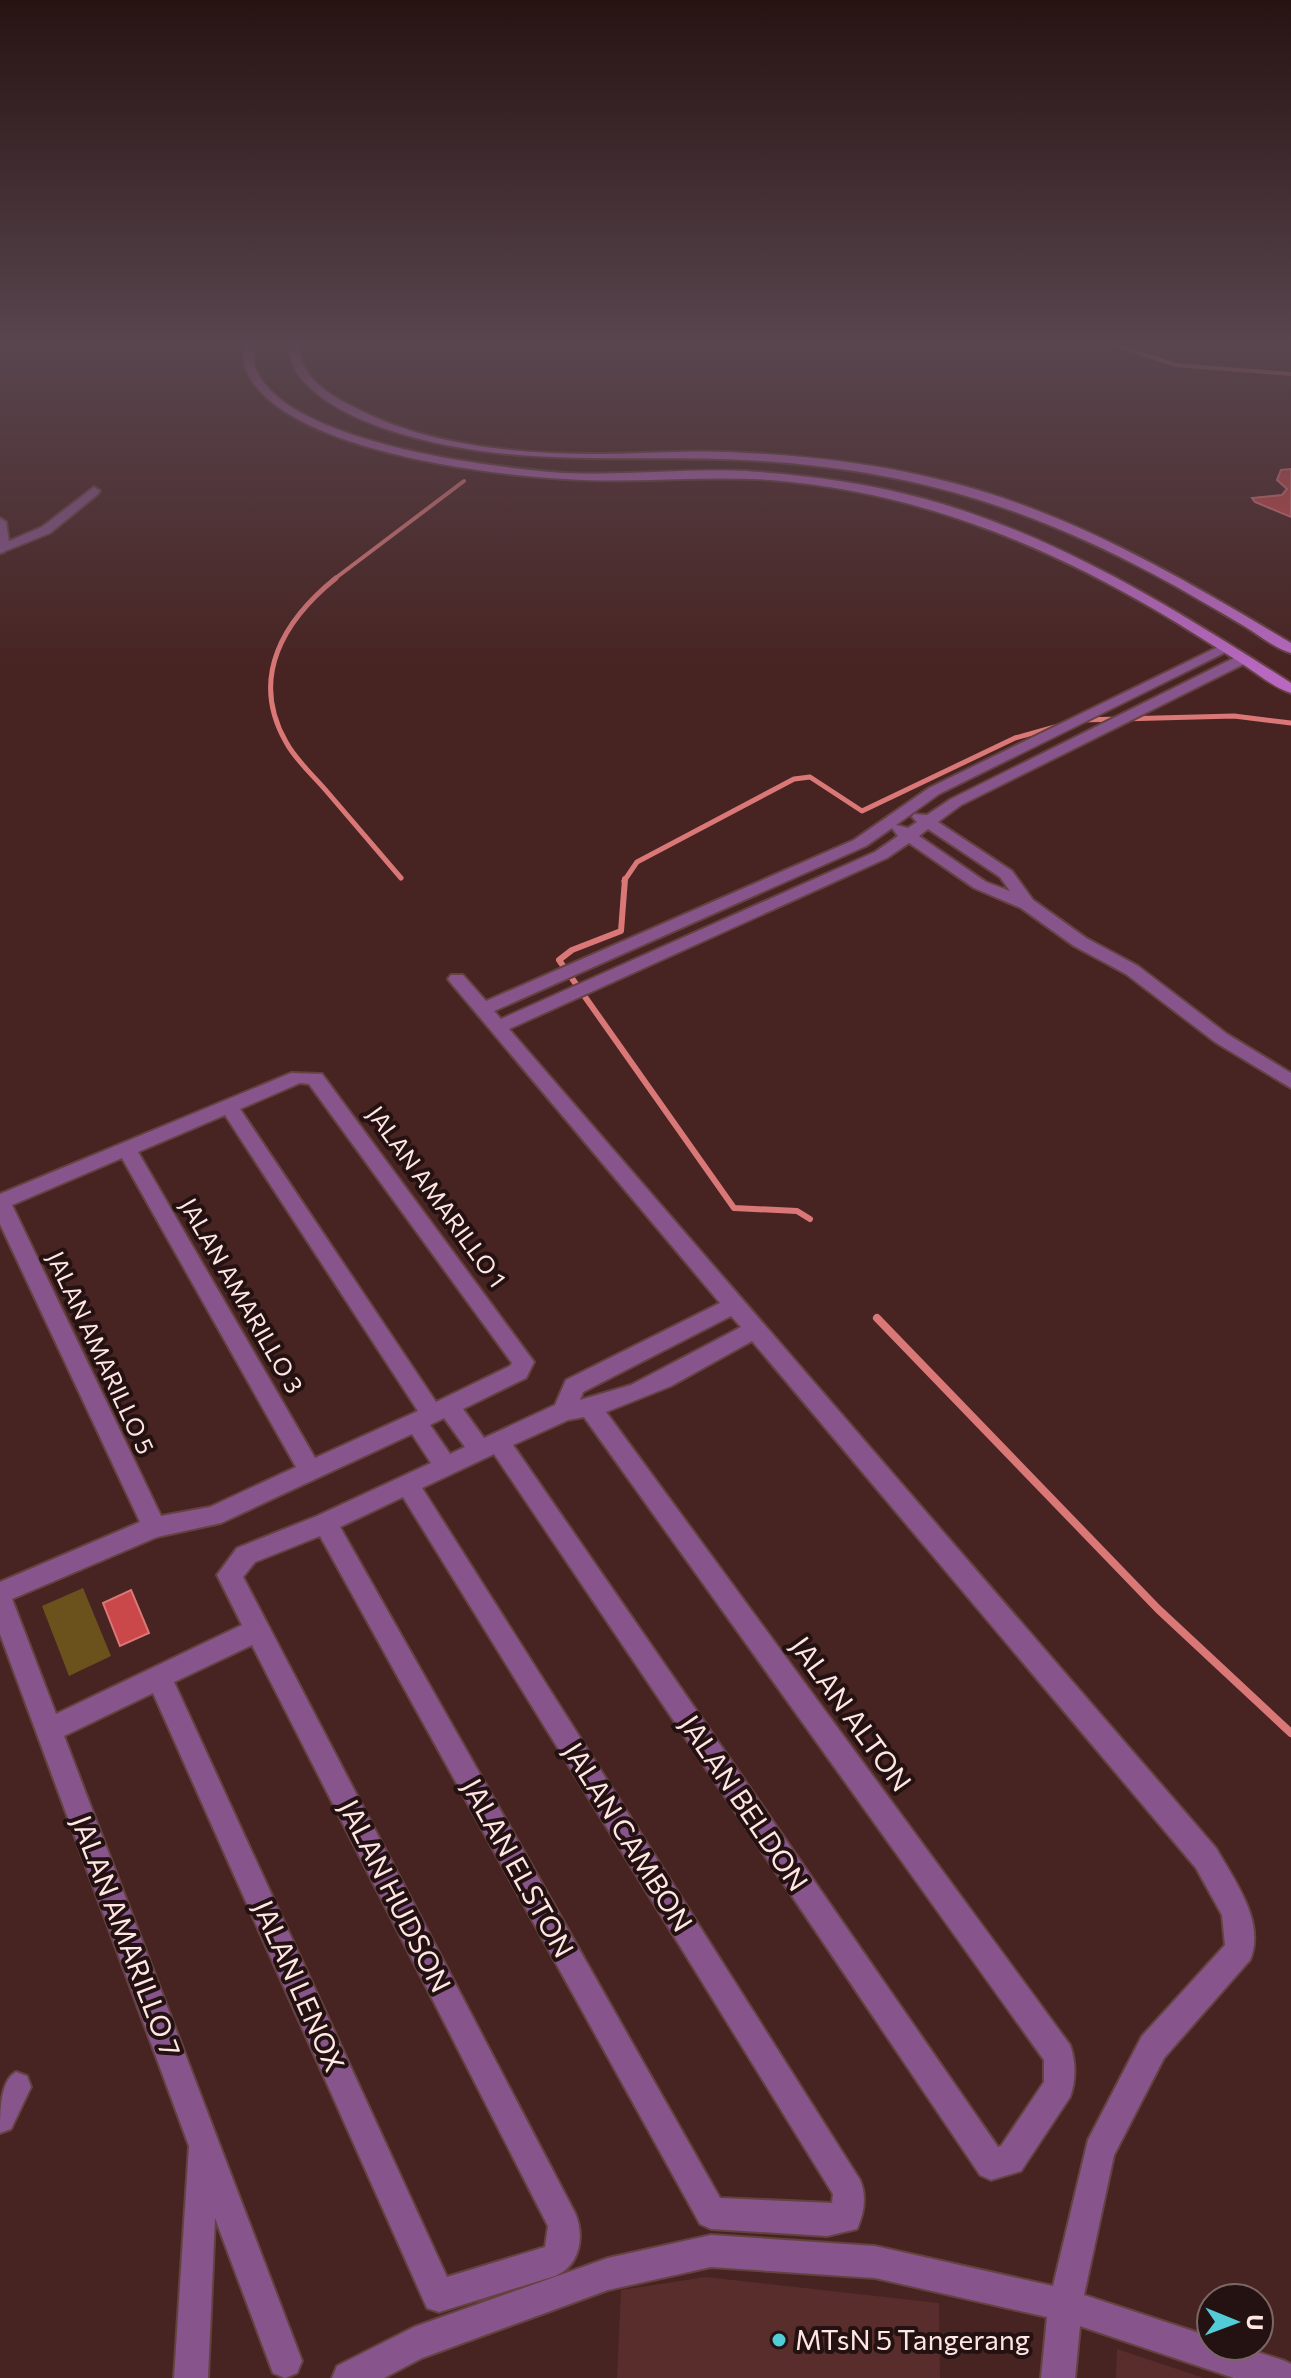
<svg xmlns="http://www.w3.org/2000/svg" width="1291" height="2378" font-family="Commissioner,sans-serif">
<style>
.built{fill:#582d2c}
.green{fill:#6b521d}
.water{fill:#ca4849;stroke:#da7777;stroke-width:2}
.lines{fill:none;stroke-linecap:round;stroke-linejoin:round}
.stream-far3{stroke:#da7777;stroke-width:4}
.stream-far2{stroke:#da7777;stroke-width:5}
.stream-far1{stroke:#da7777;stroke-width:6}
.stream{stroke:#da7777;stroke-width:8}
.minor-casing{stroke:#644240;stroke-width:4}
.tertiary-casing{stroke:#644240;stroke-width:4}
.secondary-casing{stroke:#644240;stroke-width:4}
.minor{fill:#87558c;fill-rule:evenodd}
.tertiary{fill:#87558c;fill-rule:evenodd}
.secondary{fill:#b868c1;fill-rule:evenodd}
.poi-dot{fill:#52ccd6;stroke:#231211;stroke-width:3}
.labels{text-anchor:middle;stroke-width:8;stroke-linejoin:round;paint-order:stroke}
.street-label{font-size:24px;fill:#ffe5e3;stroke:#231211}
.near-street-label{font-size:28px;fill:#ffe5e3;stroke:#231211}
.near-poi-label{font-size:28px;fill:#ffe5e3;stroke:#231211;text-anchor:start}
</style>
<rect width="100%" height="100%" fill="#472321"/>
<g class="built">
<path d="M 706,2277 L 939,2303 L 940,2378 L 617,2378 L 621,2290 Z"/>
<path d="M 1117,2349 L 1204,2378 L 1116,2378 Z"/>
</g>
<path class="green" d="M 83,1588 L 111,1656 L 69,1676 L 42,1606 Z"/>
<g class="water">
<path d="M 1291,469 L 1291,517 L 1255,502 L 1252,498 L 1282,495 L 1287,489 L 1277,480 L 1281,470 Z"/>
<path d="M 131,1590 L 149,1633 L 120,1646 L 103,1603 Z"/>
</g>
<g class="lines">
<g class="stream-far3">
<path d="M 1106,342 L 1176,365 L 1291,374"/>
<path d="M 333,580 L 464,481"/>
</g>
<g class="stream-far2">
<path d="M 336,578 C 284,620 249,677 286,742 C 296,761 315,777 329,794 C 353,822 377,850 401,878"/>
<path d="M 1082,720 L 1234,716 L 1291,723"/>
<path d="M 624,881 L 637,862 L 794,779 L 810,777 L 862,811 L 1015,738 L 1062,725"/>
</g>
<path class="stream-far1" d="M 625,879 L 621,931 L 572,950 L 559,960 L 734,1208 L 797,1211 L 810,1219"/>
<path class="stream" d="M 877,1318 L 1158,1609 L 1291,1733"/>
<g class="minor-casing">
<g id="minor">
<path d="M 94,487 L 100,491 L 98,494 L 50,533 L 0,553 L 0,545 L 42,527 Z"/>
<path d="M 1222,645 L 1234,648 L 939,794 L 896,825 L 908,828 L 917,822 L 912,817 L 914,814 L 927,815 L 951,799 L 1238,656 L 1248,656 L 1248,662 L 961,805 L 938,822 L 1012,871 L 1033,900 L 1086,938 L 1138,966 L 1227,1034 L 1291,1073 L 1291,1088 L 1215,1042 L 1126,974 L 1074,946 L 1021,908 L 974,888 L 909,843 L 887,858 L 509,1029 L 1216,1848 C 1234,1880 1266,1922 1250,1960 L 1164,2058 L 1114,2155 L 1084,2295 L 1211,2337 L 1211,2346 L 1239,2346 L 1285,2361 L 1291,2364 L 1291,2378 L 1234,2378 L 1080,2326 L 1075,2378 L 1041,2378 L 1047,2317 L 875,2278 L 711,2267 L 608,2290 L 422,2358 L 384,2378 L 332,2378 L 337,2366 L 414,2327 L 608,2258 L 711,2235 L 875,2246 L 1053,2286 L 1088,2140 L 1142,2036 L 1225,1945 L 1222,1915 L 1196,1868 L 752,1341 L 671,1386 L 606,1412 L 1070,2045 C 1076,2061 1076,2081 1070,2097 L 1021,2171 L 991,2180 L 980,2175 L 494,1454 L 422,1488 L 860,2180 C 867,2196 864,2213 857,2229 L 827,2236 L 711,2229 L 700,2224 L 320,1536 L 255,1562 L 243,1577 L 575,2213 C 585,2236 580,2266 555,2276 L 439,2312 L 427,2308 L 153,1693 L 64,1736 L 302,2361 L 297,2373 L 285,2378 L 273,2373 L 215,2218 L 208,2378 L 174,2378 L 189,2146 L 0,1634 L 0,1582 L 140,1522 L 0,1224 L 0,1194 L 291,1073 L 322,1074 L 534,1362 L 526,1378 L 463,1409 L 484,1438 L 555,1405 L 566,1380 L 720,1303 L 451,983 L 448,979 L 451,975 L 463,975 L 486,1001 L 854,840 L 929,788 ZM 892,828 L 898,836 L 875,852 L 501,1019 L 494,1011 L 866,846 ZM 928,829 L 1000,877 L 1010,891 L 986,882 L 919,836 ZM 300,1083 L 309,1084 L 512,1363 L 510,1366 L 436,1402 L 240,1109 ZM 225,1115 L 418,1411 L 315,1458 L 138,1152 ZM 122,1158 L 296,1467 L 210,1507 L 161,1516 L 12,1205 ZM 731,1316 L 741,1327 L 631,1385 L 580,1400 L 583,1392 ZM 584,1417 L 1044,2060 L 1044,2082 L 1001,2146 L 998,2147 L 513,1445 L 568,1420 ZM 444,1418 L 465,1447 L 450,1454 L 430,1425 ZM 412,1434 L 431,1463 L 317,1516 L 237,1548 L 217,1575 L 242,1625 L 56,1714 L 12,1599 L 157,1537 L 221,1523 ZM 403,1497 L 833,2194 L 832,2203 L 720,2198 L 340,1527 ZM 252,1645 L 548,2226 L 545,2247 L 447,2277 L 174,1682 Z"/>
<path d="M 16,2072 L 27,2076 L 31,2087 L 11,2129 L 0,2133 C 0,2111 0,2081 16,2072 Z"/>
</g>
</g>
<g class="tertiary-casing">
<path id="tertiary" d="M 0,518 L 6,522 L 9,542 L 4,552 L 0,553 Z"/>
</g>
<g class="secondary-casing">
<g id="secondary">
<path d="M 245,342 L 255,342 C 255,350 253,359 255,367 C 283,443 493,468 565,473 C 625,476 686,468 746,471 C 806,475 867,483 925,499 C 1059,536 1175,609 1291,683 L 1291,693 C 1275,688 1259,675 1244,665 C 1214,646 1183,626 1152,608 C 1033,539 909,491 771,480 C 702,475 633,484 565,479 C 488,475 274,449 245,367 C 242,360 245,350 245,342 Z"/>
<path d="M 286,342 L 296,342 C 299,351 302,363 307,371 C 317,387 337,399 354,407 C 424,445 516,454 595,454 C 639,454 683,450 727,452 C 797,455 868,462 937,479 C 1065,509 1179,576 1291,643 L 1291,653 C 1274,648 1259,635 1244,626 C 1215,609 1185,591 1155,575 C 1029,508 918,473 776,462 C 643,451 515,473 386,429 C 354,418 321,403 299,376 C 292,367 290,353 286,342 Z"/>
</g>
</g>
<use href="#minor" class="minor"/>
<use href="#tertiary" class="tertiary"/>
<use href="#secondary" class="secondary"/>
</g>
<linearGradient id="sky" x2="0" y2="1"><stop stop-color="#271312"/><stop offset="0.51" stop-color="#58454e"/><stop offset="1" stop-color="#58454e" stop-opacity="0"/></linearGradient>
<rect width="1291" height="675" fill="url(#sky)"/>
<circle class="poi-dot" cx="779" cy="2340" r="8"/>
<g class="labels">
<g class="street-label">
<text transform="translate(436 1197) rotate(54)" y="8">JALAN AMARILLO 1</text>
<text transform="translate(241 1296) rotate(60)" y="8">JALAN AMARILLO 3</text>
<text transform="translate(100 1353) rotate(65)" y="8">JALAN AMARILLO 5</text>
</g>
<g class="near-street-label">
<text transform="translate(851 1714) rotate(54)" y="10">JALAN ALTON</text>
<text transform="translate(744 1803) rotate(56)" y="10">JALAN BELDON</text>
<text transform="translate(628 1837) rotate(58)" y="10">JALAN CAMBON</text>
<text transform="translate(518 1868) rotate(61)" y="10">JALAN ELSTON</text>
<text transform="translate(395 1896) rotate(63)" y="10">JALAN HUDSON</text>
<text transform="translate(126 1936) rotate(69)" y="10">JALAN AMARILLO 7</text>
<text transform="translate(299 1986) rotate(66)" y="10">JALAN LENOX</text>
</g>
<g class="near-poi-label">
<text x="795" y="2350">MTsN 5 Tangerang</text>
</g>
</g>
<g transform="translate(1235 2322) rotate(91)"><circle r="38" fill="#231211" stroke="#7b6665" stroke-width="2"/>
<path d="M0-6L14 30L0 20L-14 30Z" fill="#52ccd6"/>
<text y="-12" font-size="22" font-weight="bold" text-anchor="middle" fill="#ffe5e3">U</text>
</g>
</svg>
